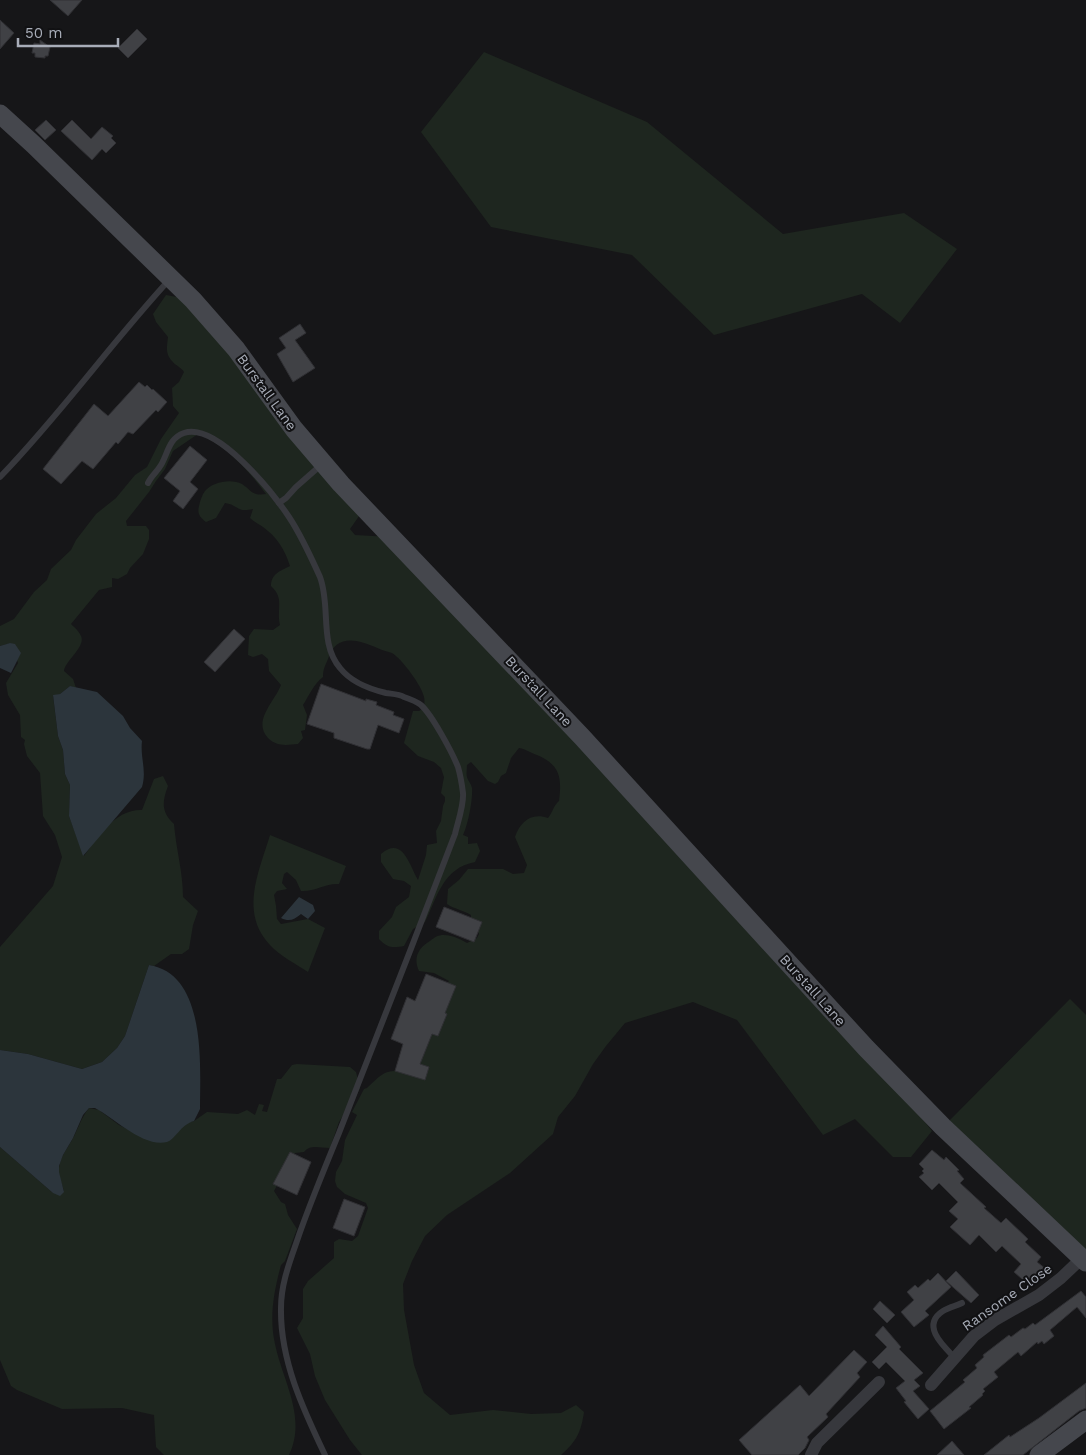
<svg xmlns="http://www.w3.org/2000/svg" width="1086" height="1455" font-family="'Work Sans',sans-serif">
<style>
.green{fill:#1e261f}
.water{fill:#2c353c}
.building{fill:#404145;stroke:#303034}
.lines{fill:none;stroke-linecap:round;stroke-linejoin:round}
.lane{stroke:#37383d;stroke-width:6}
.street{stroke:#37383d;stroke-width:12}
.secondary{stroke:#45474d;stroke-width:19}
.labels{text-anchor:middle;stroke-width:4;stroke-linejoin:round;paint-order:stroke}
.street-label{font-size:14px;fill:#a8adb8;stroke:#111113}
</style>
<rect width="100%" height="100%" fill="#161618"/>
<g class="green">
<path d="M 484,52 L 647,122 L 783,234 L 904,213 L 957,249 L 900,323 L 862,294 L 714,335 L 632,255 L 491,227 L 421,132 Z"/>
<path d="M 166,295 L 193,300 L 364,509 L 350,529 L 355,535 L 391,537 L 866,1048 L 932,1131 L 911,1157 L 893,1157 L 855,1119 L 823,1135 L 737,1020 L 693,1002 L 625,1023 L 606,1046 L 593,1064 L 575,1096 L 558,1117 L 553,1134 L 510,1173 L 447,1215 L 425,1236 L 412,1261 L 403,1284 L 404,1310 L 414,1365 L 424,1393 L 450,1415 L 493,1410 L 531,1414 L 561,1413 L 576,1405 L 584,1412 C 581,1432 577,1441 561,1455 L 362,1455 L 350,1440 L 325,1400 L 315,1376 L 310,1354 L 297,1328 L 303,1318 L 303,1289 L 308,1281 L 334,1258 L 334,1242 L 339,1239 L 352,1241 L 358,1236 L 368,1208 L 366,1203 L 345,1194 L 337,1187 L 335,1181 L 336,1172 L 342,1161 L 345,1140 L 357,1115 L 352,1112 L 364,1089 L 367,1088 C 384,1072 384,1070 408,1071 L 445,986 L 449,981 L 434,973 L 419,971 C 413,958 418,948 430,941 C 435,937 438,935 444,935 C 452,935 460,939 467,943 L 477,938 L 479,934 L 471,920 L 471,915 C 463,910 454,909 447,904 L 448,889 L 459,880 L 468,869 L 503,869 L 513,874 L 524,873 L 527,865 L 515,837 C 520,822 531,812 548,818 C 553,812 553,806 559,801 C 562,777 560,765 537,755 C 531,753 526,749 519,748 L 511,758 L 506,773 L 501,776 L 498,782 L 495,784 L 488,781 L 471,762 L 467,765 C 467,769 466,774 467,777 C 468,781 471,783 472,788 C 473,799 468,825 463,835 L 468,837 L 468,844 L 477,843 L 480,851 L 475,862 C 443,868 437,897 425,922 L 413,929 L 404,946 C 393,948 387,948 379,939 L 379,931 L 392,917 L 396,907 L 409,897 L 411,886 L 404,881 L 393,879 L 381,862 L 381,854 C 403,835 410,867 418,880 L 426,855 L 427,845 L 437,843 L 436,831 L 441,821 L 443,806 L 445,801 L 445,797 L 441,793 L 444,777 L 441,768 L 434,762 L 418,756 L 404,743 L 413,711 L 419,711 L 424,708 C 424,705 425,700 424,697 C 422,686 402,659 392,653 C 389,652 385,651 382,650 C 361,641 337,631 328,659 C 325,666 323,669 323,677 C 313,685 310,694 303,705 L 307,715 L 305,730 L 301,731 L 303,738 L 298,744 C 287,745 277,747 268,738 C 252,721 275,701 281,685 L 269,671 L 268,659 L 262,654 L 253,657 L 248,655 L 249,636 L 254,629 L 273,630 L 280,625 C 276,608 285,599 271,586 C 271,574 280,571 290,566 C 285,550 277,537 263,527 C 259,524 254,522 250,518 L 253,509 C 236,513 239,505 225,503 L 216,518 L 206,522 C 200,517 197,514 199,506 C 200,501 202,495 205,491 C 212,482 231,478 242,484 C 252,491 252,496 266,494 C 249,471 226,445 198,434 L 173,451 L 165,469 L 156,481 L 149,492 L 126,521 L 127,526 L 146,526 L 149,530 L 149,539 L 143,554 L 130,568 L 127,574 L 118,579 L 112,578 L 112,587 L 99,590 L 71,624 C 74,627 79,631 81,636 C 86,647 65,661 64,671 L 73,679 L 76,688 L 70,686 L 60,694 L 53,696 L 58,736 L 63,750 L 65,774 L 70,785 L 69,816 L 84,856 C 98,837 115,809 142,810 L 154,779 L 163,776 L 168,786 C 162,802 161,812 174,824 C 176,849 183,872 183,897 L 198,911 L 193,925 L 189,949 L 182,954 L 171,954 L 154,966 L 149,965 L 125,1036 L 117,1048 L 102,1062 L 82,1069 L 28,1054 L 0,1050 L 0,947 L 53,886 L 62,857 L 55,835 L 43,816 L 40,773 L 27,756 L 24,744 L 25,740 L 21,737 L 20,715 L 8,695 L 6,683 L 18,663 L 11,643 L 0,646 L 0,626 L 14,619 L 34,592 L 47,580 L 51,569 L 71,550 L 76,540 L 96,514 L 116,498 L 135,475 L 147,467 L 161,439 L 179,413 L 173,406 L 172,388 L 179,382 L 184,372 C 181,367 176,366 172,361 C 165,354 167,346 168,337 L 156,322 L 153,314 Z"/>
<path d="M 270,835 L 346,866 L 339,884 C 326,883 314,892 301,891 L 296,880 L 287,872 L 284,874 L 282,883 L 287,889 L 277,891 L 274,895 L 276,906 L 277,919 L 281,924 L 308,919 L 325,928 L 308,972 C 296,964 280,956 270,945 C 239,912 259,872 270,835 Z"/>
<path d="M 1070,999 L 1086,1015 L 1086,1254 L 946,1124 Z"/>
<path d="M 297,1064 L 350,1067 L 356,1072 L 360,1088 L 350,1110 L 344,1114 L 339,1122 L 330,1148 C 320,1148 310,1144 304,1152 L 295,1153 L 274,1191 L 281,1202 L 285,1204 L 288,1215 L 297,1229 L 285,1261 L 281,1265 C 274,1291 269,1317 275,1344 C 283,1382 307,1417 289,1455 L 164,1455 L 156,1447 L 154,1415 L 122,1408 L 62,1409 L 17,1390 L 11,1386 L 0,1360 L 0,1147 L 53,1193 L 64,1191 C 62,1184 58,1176 59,1168 C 60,1157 67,1149 72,1140 C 78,1129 81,1118 89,1108 L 99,1110 L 119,1125 L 139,1135 L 180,1129 L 186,1123 L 194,1121 L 207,1112 L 238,1114 L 247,1110 L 255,1115 L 259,1104 L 264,1105 L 262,1111 L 267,1112 L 277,1079 L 281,1079 L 292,1065 Z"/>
</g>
<g class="water">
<path d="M 10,643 L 15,644 L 21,653 L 11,673 L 0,668 L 0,646 Z"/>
<path d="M 70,686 L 97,692 L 123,716 L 130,728 L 142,741 C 140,758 147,770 142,787 L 83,856 L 69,816 L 70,785 L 65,774 L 63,750 L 58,736 L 53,695 L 60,694 Z"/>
<path d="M 299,897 L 313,905 L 315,911 L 308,919 L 301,914 C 294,920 289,922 281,918 Z"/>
<path d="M 149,965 C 207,974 200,1066 200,1109 L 194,1121 C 180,1125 176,1139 167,1142 C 144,1148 114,1118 95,1108 L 89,1108 L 83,1115 L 73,1138 L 63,1155 L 59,1166 L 59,1172 L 64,1192 L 60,1196 L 53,1193 L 0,1147 L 0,1050 L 28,1054 L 82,1069 L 102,1062 L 117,1048 L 125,1036 Z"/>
</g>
<g class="building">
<path d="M 50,0 L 82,0 L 68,16 Z"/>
<path d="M 0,20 L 14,33 L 0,49 Z"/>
<path d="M 137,29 L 147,39 L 128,58 L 118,48 Z"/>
<path d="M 40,40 L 50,47 L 48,56 L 45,56 L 45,58 L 35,57 L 35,53 L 32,53 L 34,43 L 40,44 Z"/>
<path d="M 46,120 L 56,130 L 45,140 L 35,130 Z"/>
<path d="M 72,120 L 91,139 L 102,127 L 113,136 L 111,138 L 116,143 L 106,153 L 102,149 L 92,160 L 61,131 Z"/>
<path d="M 300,324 L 306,333 L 295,340 L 315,368 L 293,382 L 277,354 L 286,348 L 279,338 Z"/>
<path d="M 139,382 L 145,387 L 147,385 L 152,390 L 153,389 L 167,402 L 158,412 L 156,410 L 133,434 L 128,432 L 118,444 L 116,442 L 93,469 L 82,461 L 61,484 L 43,469 L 94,404 L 108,416 Z"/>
<path d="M 190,446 L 207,460 L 190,482 L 198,489 L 183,509 L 173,501 L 180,491 L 164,478 Z"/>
<path d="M 234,629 L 245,639 L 215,672 L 204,662 Z"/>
<path d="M 321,684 L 366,701 L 366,699 L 377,702 L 376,705 L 394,712 L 393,715 L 404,719 L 399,733 L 378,725 L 370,749 L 367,749 L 334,738 L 334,733 L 307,724 Z"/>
<path d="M 444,907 L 482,922 L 474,942 L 436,927 Z"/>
<path d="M 426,974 L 456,986 L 445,1013 L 447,1014 L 438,1036 L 432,1034 L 420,1064 L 429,1067 L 425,1080 L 395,1071 L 403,1044 L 391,1039 L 407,997 L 415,1001 Z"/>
<path d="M 932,1150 L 944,1160 L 946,1157 L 959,1170 L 957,1171 L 964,1179 L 960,1183 L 986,1207 L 984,1208 L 1001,1223 L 1006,1218 L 1028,1239 L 1025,1242 L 1041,1257 L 1037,1262 L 1046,1269 L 1030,1286 L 1014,1272 L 1021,1264 L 1002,1246 L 996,1252 L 979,1235 L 970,1245 L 950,1227 L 958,1219 L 949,1211 L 958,1202 L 939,1183 L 932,1190 L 919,1177 L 924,1173 L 922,1171 L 924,1169 L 919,1164 Z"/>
<path d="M 290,1152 L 311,1162 L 297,1195 L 273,1184 Z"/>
<path d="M 344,1199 L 365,1207 L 354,1236 L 333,1228 Z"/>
<path d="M 956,1271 L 979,1295 L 971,1303 L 946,1281 Z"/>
<path d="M 938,1273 L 951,1287 L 925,1311 L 929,1315 L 914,1327 L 901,1312 L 914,1300 L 907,1292 L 915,1285 L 918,1288 L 928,1279 L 930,1281 Z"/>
<path d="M 1081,1291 L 1086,1297 L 1086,1318 L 1077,1307 L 1050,1330 L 1054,1336 L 1044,1344 L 1042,1341 L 1038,1344 L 1037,1342 L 1021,1356 L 1018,1352 L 994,1372 L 998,1377 L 983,1389 L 985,1391 L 982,1394 L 983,1395 L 969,1407 L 971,1408 L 944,1429 L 930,1411 L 965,1382 L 963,1380 L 977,1368 L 975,1365 L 984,1357 L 983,1355 L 1009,1335 L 1011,1337 L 1023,1328 L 1025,1329 L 1033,1323 L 1035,1325 Z"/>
<path d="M 880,1301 L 895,1315 L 887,1323 L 873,1309 Z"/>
<path d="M 883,1326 L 901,1347 L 899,1349 L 923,1373 L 914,1380 L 920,1386 L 913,1391 L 929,1409 L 918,1419 L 904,1402 L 906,1401 L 896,1388 L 905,1381 L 886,1362 L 879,1369 L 872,1362 L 887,1347 L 875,1335 Z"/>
<path d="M 854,1350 L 867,1362 L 857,1373 L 860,1377 L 826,1414 L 828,1417 L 807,1437 L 809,1440 L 805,1448 L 798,1455 L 752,1455 L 739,1440 L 800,1385 L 809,1396 Z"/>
<path d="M 1086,1383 L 1086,1408 L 1079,1411 L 1023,1455 L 984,1455 L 1009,1435 L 1010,1437 L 1039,1418 Z"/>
<path d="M 952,1441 L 964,1455 L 937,1455 Z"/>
</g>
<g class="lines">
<g class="lane">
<path d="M 0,477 C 61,414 111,343 170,279"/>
<path d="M 148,483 C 151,476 157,472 161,465 C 168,453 169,438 184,433 C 217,422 273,493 289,517 C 301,535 311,557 320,577 C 331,606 319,644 340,668 C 351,682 369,689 386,693 C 392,694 399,694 404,697 C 410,699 416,701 421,705 C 432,715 452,752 458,767 C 460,774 462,785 463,793 C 464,805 458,821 455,834 C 417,934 378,1033 339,1133 C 325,1167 311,1201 299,1235 C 291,1259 281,1282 281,1308 C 280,1360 303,1409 325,1455"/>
<path d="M 279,503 L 286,498 L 296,487 L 321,465"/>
<path d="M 954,1357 C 942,1345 921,1325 943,1311 C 949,1307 956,1306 962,1303"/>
</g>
<g class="street">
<path d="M 931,1385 L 974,1336 L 995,1320 L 1039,1295 L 1061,1278 L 1082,1258"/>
<path d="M 811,1455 L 817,1443 L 879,1382"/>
</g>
<g class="secondary">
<path d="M 0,114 L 34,145 L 193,300 L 236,349 L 294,429 L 341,484 L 582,737 L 866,1048 L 943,1127 L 1086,1262"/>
<path d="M 1039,1455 L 1086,1420"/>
</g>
</g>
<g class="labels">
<g class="street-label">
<text transform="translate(267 392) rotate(54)" y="5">Burstall Lane</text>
<text transform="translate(539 691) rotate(47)" y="5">Burstall Lane</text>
<text transform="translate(813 990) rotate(48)" y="5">Burstall Lane</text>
<text transform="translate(1007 1297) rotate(-35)" y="5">Ransome Close</text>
</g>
</g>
<path d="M18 38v8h100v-8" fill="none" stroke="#a8adb8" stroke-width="2.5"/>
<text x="25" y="38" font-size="15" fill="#a8adb8" stroke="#111113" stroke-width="4" paint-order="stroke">50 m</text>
</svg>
